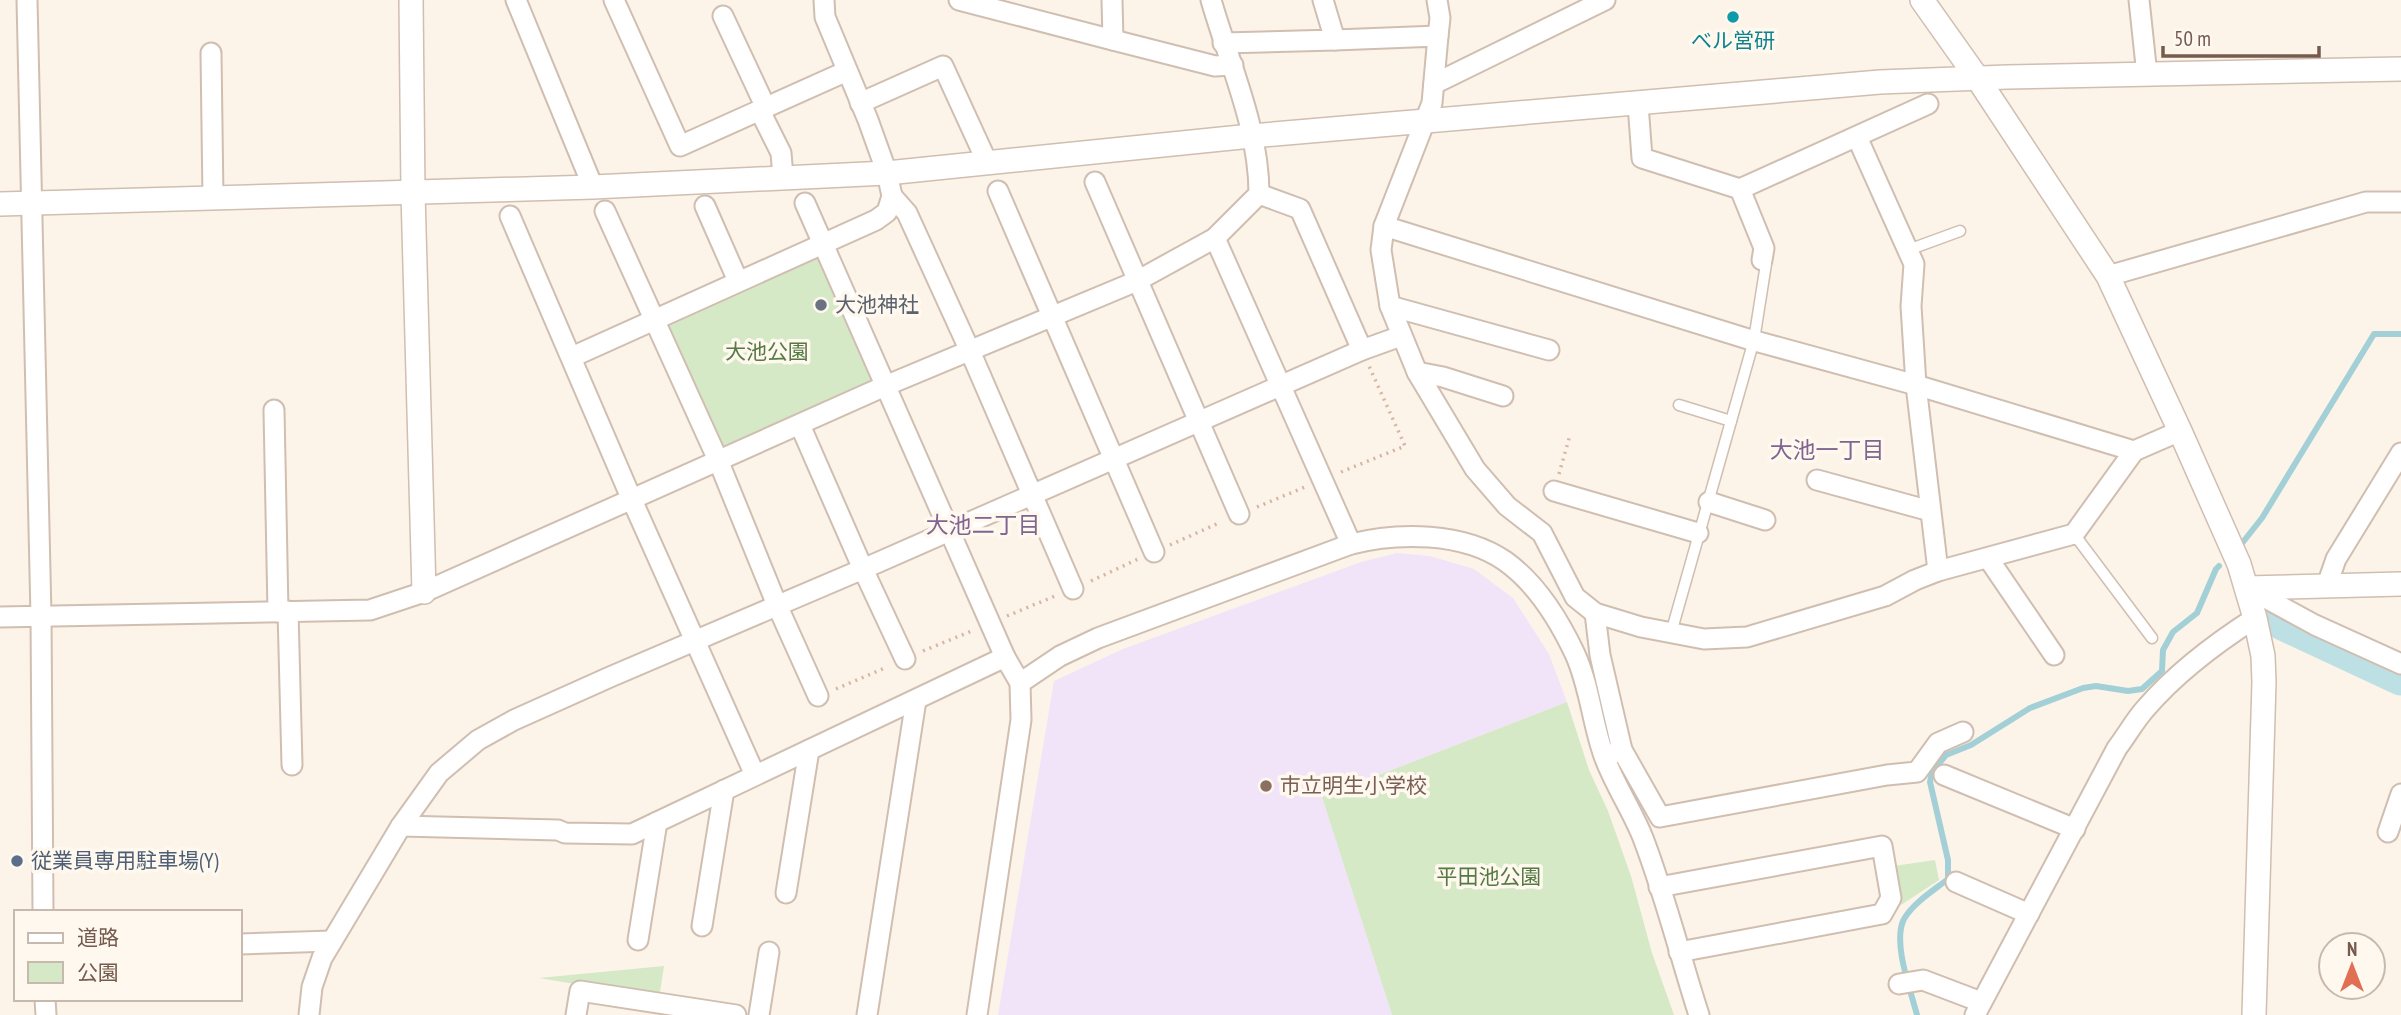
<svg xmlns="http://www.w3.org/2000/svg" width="2401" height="1015" font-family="'PT Sans Narrow','Noto Sans JP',sans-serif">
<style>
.education{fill:#f1e4f8}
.green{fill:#d5e9c6}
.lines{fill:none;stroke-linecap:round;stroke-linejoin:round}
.stream{stroke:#a3d0d7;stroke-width:6}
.river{stroke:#bde0e5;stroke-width:37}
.service-casing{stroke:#d0beb1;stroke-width:13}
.minor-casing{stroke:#d0beb1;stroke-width:23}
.tertiary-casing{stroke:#d0beb1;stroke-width:26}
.path{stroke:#d6b6a3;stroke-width:3.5;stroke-dasharray:2 5;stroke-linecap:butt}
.service{stroke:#fff;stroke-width:10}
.minor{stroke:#fff;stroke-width:19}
.tertiary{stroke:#fff;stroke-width:23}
.culture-dot{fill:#0f9aa8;stroke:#fef8ee;stroke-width:2.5}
.worship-dot{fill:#6b7280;stroke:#fef8ee;stroke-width:2.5}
.education-dot{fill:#8d6e63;stroke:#fef8ee;stroke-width:2.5}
.service-dot{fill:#5c6f8a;stroke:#fef8ee;stroke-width:2.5}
.labels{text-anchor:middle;stroke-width:7;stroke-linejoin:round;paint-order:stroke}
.culture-label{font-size:21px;fill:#0d838f;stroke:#fef8ee}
.worship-label{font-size:21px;fill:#5b616d;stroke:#fef8ee;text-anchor:start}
.park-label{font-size:21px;fill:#557a44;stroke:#fef8ee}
.education-label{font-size:21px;fill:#785e54;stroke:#fef8ee;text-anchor:start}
.service-label{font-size:21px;fill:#4e5e75;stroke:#fef8ee;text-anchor:start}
.neighbourhood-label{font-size:23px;fill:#816591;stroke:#fef8ee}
</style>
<rect width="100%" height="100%" fill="#fcf4e8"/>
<path class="education" d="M 1397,553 L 1430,556 L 1474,569 L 1513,598 L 1549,654 L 1567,702 L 1322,797 L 1392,1015 L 998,1015 L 1054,681 L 1123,649 L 1361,562 Z"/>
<g class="green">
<path d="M 816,252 L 877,381 L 726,447 L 717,442 L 665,321 Z"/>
<path d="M 1567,702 L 1589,770 L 1608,811 L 1631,876 L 1652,953 L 1674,1015 L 1392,1015 L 1322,797 Z"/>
<path d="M 1935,860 L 1939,880 L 1901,905 L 1894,866 Z"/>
<path d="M 664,966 L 659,998 L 539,978 Z"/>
</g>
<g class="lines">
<g class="stream">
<path d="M 2243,542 L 2262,518 L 2374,334 L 2401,334"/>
<path d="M 1917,1015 C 1911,991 1892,942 1904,919 C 1913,903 1934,890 1948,879 L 1948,860 L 1930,782 L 1932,772 L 1946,755 L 1971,745 L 2030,708 L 2083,688 L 2096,686 L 2128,691 L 2142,689 L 2162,671 L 2163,650 L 2173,632 L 2197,613 L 2216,569 L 2219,566"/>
</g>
<path class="river" d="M 2283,622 L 2401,677"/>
<g class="service-casing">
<g id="service">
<path d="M 1908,250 L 1960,231"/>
<path d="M 1679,405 L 1731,421"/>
<path d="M 2074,534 L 2152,638"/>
<path d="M 1671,633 L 1754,340 L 1766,264 L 1762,260"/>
</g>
</g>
<g class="minor-casing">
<g id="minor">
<path d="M 27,0 L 41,616 L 43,912"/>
<path d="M 516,0 L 593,187"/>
<path d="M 614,0 L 680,146 L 847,71"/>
<path d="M 959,0 L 1113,40 L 1112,0"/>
<path d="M 1437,0 L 1440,18 L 1438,36"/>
<path d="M 2139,0 L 2147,75"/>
<path d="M 723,16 L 766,108"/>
<path d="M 1113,40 L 1215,66 L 1233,65"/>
<path d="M 1335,40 L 1438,36 L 1432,103 L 1384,226 L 1381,250 L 1390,306 L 1417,372 L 1475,469 L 1507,506 L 1542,533 L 1575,597 L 1595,613 L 1641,627 L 1704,639 L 1747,637 L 1885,596 L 1915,580 L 1938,571 L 2074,534 L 2134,451 L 2180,431"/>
<path d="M 1223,43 L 1335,40 L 1323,0"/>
<path d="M 211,53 L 213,199"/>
<path d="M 1434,84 L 1605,0"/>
<path d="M 860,103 L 943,66 L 987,162"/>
<path d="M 1638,104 L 1642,158 L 1740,189 L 1764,248 L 1762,260"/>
<path d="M 760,111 L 781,153 L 783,177"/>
<path d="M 1857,137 L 1914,264 L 1911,306 L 1916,385 L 1938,571"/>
<path d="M 1095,182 L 1239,514"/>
<path d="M 1740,189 L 1928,104"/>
<path d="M 998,191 L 1154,552"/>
<path d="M 1259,194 L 1300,209 L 1362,350"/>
<path d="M 892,196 L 907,213 L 970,351 L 1073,589"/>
<path d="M 805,203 L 1005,657"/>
<path d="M 705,206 L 738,281"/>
<path d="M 605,211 L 718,460 L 777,605 L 818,696"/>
<path d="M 510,216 L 632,500 L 755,775"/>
<path d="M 1384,226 L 1748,339 L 1916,385 L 2134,451"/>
<path d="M 1215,238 L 1351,544"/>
<path d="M 2108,276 L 2366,202 L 2401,202"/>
<path d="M 1390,306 L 1549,350"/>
<path d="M 572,357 L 876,220 L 887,212 L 892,196 L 887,173 L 868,120 L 825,17 L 824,0"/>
<path d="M 1417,372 L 1443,377 L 1503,396"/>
<path d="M 274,410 L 278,612"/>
<path d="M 800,425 L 863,569 L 905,659"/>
<path d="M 1817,480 L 1923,509 L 1930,508"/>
<path d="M 1554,491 L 1698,533"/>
<path d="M 1709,502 L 1765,520"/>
<path d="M 1988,558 L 2054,655"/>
<path d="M 2327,585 L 2336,559 L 2401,453"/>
<path d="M 2247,588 L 2315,625 L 2401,664"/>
<path d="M 288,611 L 292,765"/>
<path d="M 1595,613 L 1600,655 L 1622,750 L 1609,755"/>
<path d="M 0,617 L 370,610 L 424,592 L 885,386 L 1137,281 L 1215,238 L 1259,194 C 1259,127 1229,63 1211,0"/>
<path d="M 1020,683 L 1060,656 L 1098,638 L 1351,544 C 1398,532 1463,532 1505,561 C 1536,583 1559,620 1575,654 C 1590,687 1592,723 1604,756 C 1614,784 1632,810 1643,838 C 1665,895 1680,956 1699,1015"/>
<path d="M 1622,750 L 1660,817 L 1887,775 L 1917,772 L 1938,743 L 1963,732"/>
<path d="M 1944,775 L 2075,829"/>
<path d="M 401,826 L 558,830 L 565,833 L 632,834 L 1005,657 L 1020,683 L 1021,720 L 977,1015"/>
<path d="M 2388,832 L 2401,794"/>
<path d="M 1956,882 L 2029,914"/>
<path d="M 1659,887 L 1882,846 L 1891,898 L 1882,914 L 1679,952"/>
<path d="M 786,893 L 809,750"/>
<path d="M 702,926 L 724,790"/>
<path d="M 638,940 L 657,822"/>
<path d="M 240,944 L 332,941"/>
<path d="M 1899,984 L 1923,980 L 1981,1002"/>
<path d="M 45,999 L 46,1015"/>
<path d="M 309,1015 L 312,987 L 322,958 L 401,826 L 439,773 L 478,740 L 514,720 L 610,677 L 863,569 L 1362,350 L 1401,336"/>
<path d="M 576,1015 L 580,991 L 736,1015"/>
<path d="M 759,1015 L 769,952"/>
<path d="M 867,1015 L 916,700"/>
<path d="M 1975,1015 L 2117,748 C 2127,735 2135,720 2146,708 C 2177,672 2216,643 2255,618"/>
</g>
</g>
<g class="tertiary-casing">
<g id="tertiary">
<path d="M 411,0 L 413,193 L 424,592"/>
<path d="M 1922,0 L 1978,79 L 2108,276 L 2180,431 L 2239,564 L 2255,618 L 2263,656 L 2264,682 L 2254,1015"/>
<path d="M 0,204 L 593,187 L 887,173 L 1251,136 L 1880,82 L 2007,77 L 2401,69"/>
<path d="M 2247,588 L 2401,584"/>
</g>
</g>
<g class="path">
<path d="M 1341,472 L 1405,446 L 1369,366"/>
<path d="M 1559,474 L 1570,435"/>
<path d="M 1257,507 L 1305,487"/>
<path d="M 1170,545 L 1221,522"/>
<path d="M 1091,581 L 1138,559"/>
<path d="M 1007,616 L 1055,596"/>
<path d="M 923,651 L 974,630"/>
<path d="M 836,689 L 887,667"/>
</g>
<use href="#service" class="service"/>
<use href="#minor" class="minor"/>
<use href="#tertiary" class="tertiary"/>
</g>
<circle class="culture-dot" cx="1733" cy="17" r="7"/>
<circle class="worship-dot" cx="821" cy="305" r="7"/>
<circle class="education-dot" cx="1266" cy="786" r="7"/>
<circle class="service-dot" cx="17" cy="861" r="7"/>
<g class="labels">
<g class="culture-label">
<text x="1733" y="48">べル営研</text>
</g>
<g class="worship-label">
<text x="835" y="312">大池神社</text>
</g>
<g class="park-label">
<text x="767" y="359">大池公園</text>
<text x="1489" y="884">平田池公園</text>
</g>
<g class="education-label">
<text x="1280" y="793">市立明生小学校</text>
</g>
<g class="service-label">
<text x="31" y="868">従業員専用駐車場(Y)</text>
</g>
<g class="neighbourhood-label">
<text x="1827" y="458">大池一丁目</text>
<text x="983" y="533">大池二丁目</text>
</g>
</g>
<rect x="14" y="910" width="228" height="91" fill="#fef8ee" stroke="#c7b9ae" stroke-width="2"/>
<rect x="28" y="933" width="35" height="10" fill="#ffffff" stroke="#c7b9ae" stroke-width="2"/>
<text x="77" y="945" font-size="21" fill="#755a4d">道路</text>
<rect x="28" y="962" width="35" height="21" fill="#d5e9c6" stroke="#c7b9ae" stroke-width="2"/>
<text x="77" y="980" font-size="21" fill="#755a4d">公園</text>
<g transform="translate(2352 966)"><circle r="33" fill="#fef8ee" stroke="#c7b9ae" stroke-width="2"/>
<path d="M0-5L12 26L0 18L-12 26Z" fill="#e16f52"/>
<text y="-10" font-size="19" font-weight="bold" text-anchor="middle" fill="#755a4d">N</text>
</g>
<path d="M2163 46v10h156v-10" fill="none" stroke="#755a4d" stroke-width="3.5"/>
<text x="2174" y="46" font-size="21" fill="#755a4d" stroke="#fef8ee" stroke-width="5" paint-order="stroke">50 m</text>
</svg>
